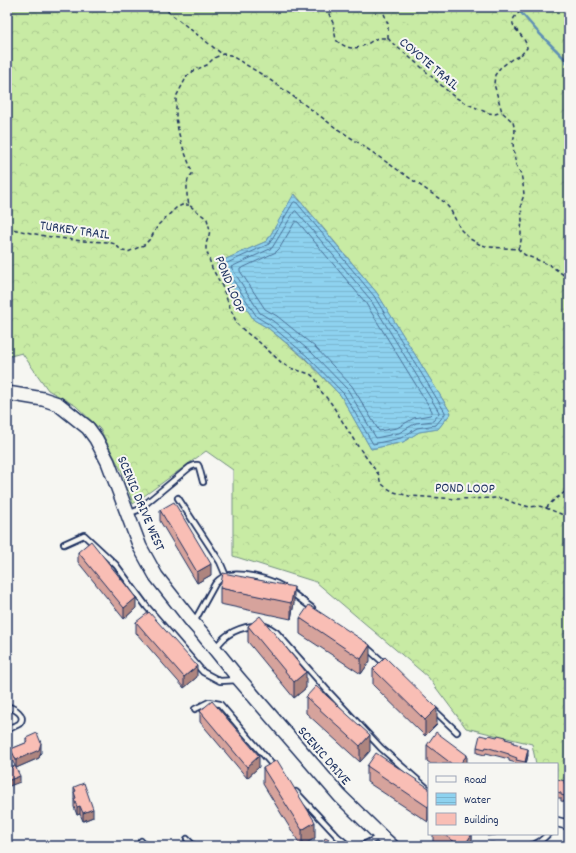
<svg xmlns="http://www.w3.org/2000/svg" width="576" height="853" font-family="Dekko,sans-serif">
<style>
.forest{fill:url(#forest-crowns);stroke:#728d81;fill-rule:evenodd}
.water{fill:url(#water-rules);stroke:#6091b5}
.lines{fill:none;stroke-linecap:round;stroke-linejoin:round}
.shore{stroke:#497098;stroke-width:1}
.stream{stroke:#6091b5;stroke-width:2.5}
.lane-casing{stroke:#1b2f5e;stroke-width:8}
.street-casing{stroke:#1b2f5e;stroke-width:12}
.secondary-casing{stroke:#1b2f5e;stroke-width:16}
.path{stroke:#1b2f5e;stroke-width:1.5;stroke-dasharray:4 3;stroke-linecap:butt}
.lane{stroke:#f6f6f2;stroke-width:4.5}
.street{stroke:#f6f6f2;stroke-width:9}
.secondary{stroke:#f6f6f2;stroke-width:13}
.wall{fill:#d6a39c;stroke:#1b2f5e}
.shaded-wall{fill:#ae857f;stroke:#1b2f5e}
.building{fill:#f9beb5;stroke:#1b2f5e}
.labels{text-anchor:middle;stroke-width:4;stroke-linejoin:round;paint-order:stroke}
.street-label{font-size:14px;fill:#1b2f5e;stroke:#f6f6f2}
</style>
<defs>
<pattern id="forest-crowns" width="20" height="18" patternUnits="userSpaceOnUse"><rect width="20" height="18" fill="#c8eba4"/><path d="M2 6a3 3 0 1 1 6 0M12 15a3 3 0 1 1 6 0" fill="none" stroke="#abca90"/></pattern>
<pattern id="water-rules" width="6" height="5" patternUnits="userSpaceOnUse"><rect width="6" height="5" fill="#8ed2ef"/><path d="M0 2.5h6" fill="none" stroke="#7ab5cf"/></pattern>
</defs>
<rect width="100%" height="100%" fill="#f6f6f2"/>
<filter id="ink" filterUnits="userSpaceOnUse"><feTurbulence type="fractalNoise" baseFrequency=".025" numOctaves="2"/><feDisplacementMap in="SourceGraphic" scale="8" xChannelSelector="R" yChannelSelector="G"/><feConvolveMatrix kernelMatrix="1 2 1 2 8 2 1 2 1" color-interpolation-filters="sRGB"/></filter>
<g filter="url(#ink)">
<path class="forest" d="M 7,7 L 569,7 L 569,787 L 557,782 L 557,764 L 536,764 L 532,744 L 466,728 L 428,677 L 316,582 L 233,556 L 233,470 L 206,451 L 133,504 L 122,472 L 100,429 L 76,406 L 48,390 L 22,353 L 7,357 ZM 295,194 L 377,293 L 451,413 L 438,429 L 419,432 L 403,442 L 371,449 L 341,396 L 305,359 L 268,328 L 254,320 L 217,263 L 267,241 Z"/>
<path class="water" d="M 294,194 L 377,293 L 451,413 L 438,429 L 419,432 L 403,442 L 371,449 L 341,396 L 305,358 L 268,328 L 254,320 L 217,263 L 267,241 Z"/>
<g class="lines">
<g class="shore">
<path d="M 295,202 L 297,203 L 374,296 L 445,412 L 445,414 L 436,425 L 417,428 L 401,438 L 373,444 L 344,394 L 307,356 L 270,325 L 257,317 L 224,266 L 225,264 L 269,244 L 293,203 Z"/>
<path d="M 296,211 L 370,299 L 439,412 L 439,414 L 433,421 L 416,423 L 399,433 L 376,438 L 348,390 L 311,352 L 273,321 L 260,313 L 231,267 L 272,248 L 294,212 Z"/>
<path d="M 296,221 L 298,222 L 365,302 L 432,411 L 432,413 L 430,415 L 414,418 L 397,428 L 379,431 L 352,386 L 315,347 L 277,316 L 265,309 L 240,271 L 240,269 L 276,252 L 279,249 Z"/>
</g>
<path class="stream" d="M 516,7 L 538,32 L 564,58 L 569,67"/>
<g class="lane-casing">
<g id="lane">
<path d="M 178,498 L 220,562 L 226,576"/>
<path d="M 130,513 L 138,510 L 190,467 L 195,465 L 198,465 L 199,467 L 203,482"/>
<path d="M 64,544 L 84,535 L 116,565 L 147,607 L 203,672 L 220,681 L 238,680"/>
<path d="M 291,592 L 312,608"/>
<path d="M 194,622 L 215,584 C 218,580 221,578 225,576 C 240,571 270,579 283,587"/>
<path d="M 265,626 L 270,628 L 276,632 L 326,689 L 381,748 L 429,790"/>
<path d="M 365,646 L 385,664"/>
<path d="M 216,647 C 220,643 223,638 228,635 C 235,630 245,627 253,626"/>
<path d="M 7,706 C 13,708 28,715 19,724 C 15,726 11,728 7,730"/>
<path d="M 195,709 L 209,702 L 220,704 L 275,768"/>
<path d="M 434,710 L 457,732"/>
<path d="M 296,792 L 337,836 L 349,846"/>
<path d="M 187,839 L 194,846"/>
<path d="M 141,841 L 145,846"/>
<path d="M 361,846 L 379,837"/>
<path d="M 491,846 L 492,846"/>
<path d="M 529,846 C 538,844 542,840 548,834"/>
</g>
</g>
<g class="street-casing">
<path id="street" d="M 557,822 L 569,825"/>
</g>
<g class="secondary-casing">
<path id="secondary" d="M 7,393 L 43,399 L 58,404 L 88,428 L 96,439 L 108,462 L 140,547 L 156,576 L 193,623 L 201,632 L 239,679 L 340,796 L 383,838 L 392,846"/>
</g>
<g class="path">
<path d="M 162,7 L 222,54"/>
<path d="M 326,7 L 333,23 L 336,40 C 347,50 356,50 369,43 C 372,41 375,39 378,38 C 381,38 385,38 388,38"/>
<path d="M 383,7 L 383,11 L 388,24 L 388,38"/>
<path d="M 542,7 C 553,11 556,11 567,7"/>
<path d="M 388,38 L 391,42 L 420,66 L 452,95 L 463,102 L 488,113 L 495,114 L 502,112"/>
<path d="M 7,228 L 45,236 L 81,241 L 108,242 L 115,244 L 122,251 L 128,252 L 144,245 L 151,238 L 158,225 L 176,208 L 182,205 L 189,205"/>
<path d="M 518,249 L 521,241 L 521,229 L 522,221 L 521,203 L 524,195 L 523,184 L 521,174 L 516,165 L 514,154 L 513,143 L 515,131 L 513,122 L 502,112 L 494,84 L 495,75 L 500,68 L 512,59 L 521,55 L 527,48 C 525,29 496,26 527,7"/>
<path d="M 569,279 L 550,265 L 525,255 L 518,249 L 489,247 L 479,244 L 470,239 L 461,230 L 450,209 L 444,202 L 359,143 L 336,128 L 312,110 L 266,77 L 230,55 L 223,54 L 214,58 L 207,65 L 195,70 L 187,76 L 176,97 L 176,117 L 178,130 L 181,142 L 191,169 L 192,174 L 188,179 L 187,185 L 187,195 L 189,205 L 207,219 L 210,230 L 209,235 L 206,244 L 206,249 L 212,268 L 222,286 L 229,305 L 237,324 L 247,333 L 259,342 L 283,364 L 290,368 L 310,374 L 315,378 L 318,383 L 319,389 L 331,403 L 357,445 L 379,475 L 380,481 L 383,485 L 387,488 L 394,492 L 409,496 L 458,499 L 498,498 L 505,499 L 514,503 L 530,507 L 539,506 L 546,508 L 561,514 L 569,516"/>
<path d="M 546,508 L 554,500 L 569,489"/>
</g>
<use href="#lane" class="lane"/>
<use href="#street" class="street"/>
<use href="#secondary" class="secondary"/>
</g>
<g class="wall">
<path d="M 160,510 L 211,575 L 197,583 L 160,521 Z"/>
<path d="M 78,552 L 136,608 L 124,619 L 78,562 Z"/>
<path d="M 220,588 L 294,603 L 291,619 L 220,604 Z"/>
<path d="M 300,618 L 370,661 L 361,674 L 300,634 Z"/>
<path d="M 136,622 L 197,677 L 184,688 L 136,633 Z"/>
<path d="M 248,626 L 306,688 L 294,698 L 248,642 Z"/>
<path d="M 373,669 L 437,724 L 425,736 L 373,685 Z"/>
<path d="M 306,697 L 370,751 L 360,762 L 306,713 Z"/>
<path d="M 200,711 L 259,767 L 247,778 L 200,722 Z"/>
<path d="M 488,737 L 506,739 L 521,747 L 528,755 L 526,764 L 516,764 L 516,763 L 509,761 L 509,759 L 486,753 L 485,755 L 477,753 L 477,747 Z"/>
<path d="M 26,738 L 41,752 L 39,758 L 16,768 L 11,758 L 11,749 L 26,743 Z"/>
<path d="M 427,745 L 467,764 L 431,764 L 427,761 Z"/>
<path d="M 367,766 L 429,788 L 428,822 L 367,782 Z"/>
<path d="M 263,768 L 315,838 L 301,846 L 263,784 Z"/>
<path d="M 557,779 L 565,783 L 569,784 L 569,805 L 569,802 L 561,801 L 561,798 L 557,798 Z"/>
<path d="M 74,787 L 93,817 L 83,821 L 80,814 L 77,815 L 74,807 Z"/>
<path d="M 433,834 L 472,834 L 472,846 L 438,846 L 433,843 Z"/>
<path d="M 487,834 L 496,834 L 496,835 L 487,836 Z"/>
</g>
<g class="shaded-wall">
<path d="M 211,564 L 211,575 L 197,583 L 197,572 Z"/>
<path d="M 294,587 L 294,603 L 291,619 L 291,603 Z"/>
<path d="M 136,598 L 136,608 L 124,619 L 124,608 Z"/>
<path d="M 370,645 L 370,661 L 361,674 L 361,659 Z"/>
<path d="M 197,666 L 197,677 L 184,688 L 184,677 Z"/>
<path d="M 306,672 L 306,688 L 294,698 L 294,682 Z"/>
<path d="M 437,708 L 437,724 L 425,736 L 425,720 Z"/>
<path d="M 370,735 L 370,751 L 360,762 L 360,746 Z"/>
<path d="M 41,743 L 41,752 L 39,758 L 16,768 L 16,760 Z"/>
<path d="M 528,749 L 528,755 L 526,764 L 525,764 Z"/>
<path d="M 467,755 L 467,764 L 460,764 Z"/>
<path d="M 259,756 L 259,767 L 247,778 L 247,767 Z"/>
<path d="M 20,776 L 20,782 L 7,787 L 7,781 Z"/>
<path d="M 429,805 L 429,821 L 428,822 L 428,807 Z"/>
<path d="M 80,806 L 80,814 L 77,815 L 77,807 Z"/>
<path d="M 93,809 L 93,817 L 83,821 L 83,813 Z"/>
<path d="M 315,822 L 315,838 L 302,846 L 302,830 Z"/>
<path d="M 472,834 L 472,846 L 464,846 Z"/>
</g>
<g class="building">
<path d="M 174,502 L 211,564 L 197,572 L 160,510 Z"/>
<path d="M 91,541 L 136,598 L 124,608 L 78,552 Z"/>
<path d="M 223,573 L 294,587 L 291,603 L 220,588 Z"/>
<path d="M 309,605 L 370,645 L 361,659 L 300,618 Z"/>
<path d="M 149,612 L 197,666 L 184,677 L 136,622 Z"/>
<path d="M 260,616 L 306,672 L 294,682 L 248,626 Z"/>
<path d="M 385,657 L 437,708 L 425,720 L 373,669 Z"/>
<path d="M 316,686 L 370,735 L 360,746 L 306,697 Z"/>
<path d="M 212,701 L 259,756 L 247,767 L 200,711 Z"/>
<path d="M 436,732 L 467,755 L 460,764 L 452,764 L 427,745 Z"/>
<path d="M 37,733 L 41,743 L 39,750 L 16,760 L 11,749 L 28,742 L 26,738 Z"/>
<path d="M 480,735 L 488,737 L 489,735 L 497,737 L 498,735 L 506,737 L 505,739 L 513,741 L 513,743 L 521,745 L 520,747 L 528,749 L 525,762 L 516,760 L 517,758 L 509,755 L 509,754 L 486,747 L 485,749 L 477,747 Z"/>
<path d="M 376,753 L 429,788 L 429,805 L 428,807 L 367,766 Z"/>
<path d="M 277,760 L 315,822 L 302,830 L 263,768 Z"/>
<path d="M 15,766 L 20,776 L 7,781 L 7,769 Z"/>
<path d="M 557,779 L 565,781 L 564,783 L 569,784 L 569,797 L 561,795 L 561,793 L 557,792 Z"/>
<path d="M 84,783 L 93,809 L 83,813 L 80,806 L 77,807 L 74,799 L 76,798 L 74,792 L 76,791 L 74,787 Z"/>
<path d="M 443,834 L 472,834 L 464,846 L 461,846 Z"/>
<path d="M 325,838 L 342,846 L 321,846 Z"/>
</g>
</g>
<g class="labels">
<g class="street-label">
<text transform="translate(430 63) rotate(40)" y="5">COYOTE TRAIL</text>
<text transform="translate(75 229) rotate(8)" y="5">TURKEY TRAIL</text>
<text transform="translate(231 284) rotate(68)" y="5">POND LOOP</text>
<text transform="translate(465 487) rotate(1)" y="5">POND LOOP</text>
<text transform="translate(142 503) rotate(67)" y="5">SCENIC DRIVE WEST</text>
<text transform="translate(325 755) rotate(49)" y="5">SCENIC DRIVE</text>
</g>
</g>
<rect width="576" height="853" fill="none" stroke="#f6f6f2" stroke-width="24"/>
<rect x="12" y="12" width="552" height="829" fill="none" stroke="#1b2f5e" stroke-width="1.5" filter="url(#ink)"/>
<rect x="428" y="763" width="130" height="72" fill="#f6f6f2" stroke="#9ea6b7"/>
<rect x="436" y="776" width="20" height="6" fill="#f6f6f2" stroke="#9ea6b7"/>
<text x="464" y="783" font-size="12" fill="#1b2f5e">Road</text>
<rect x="436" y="793" width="20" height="12" fill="url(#water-rules)" stroke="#9ea6b7"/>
<text x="464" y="803" font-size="12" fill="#1b2f5e">Water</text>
<rect x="436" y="813" width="20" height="12" fill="#f9beb5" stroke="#9ea6b7"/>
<text x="464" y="823" font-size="12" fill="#1b2f5e">Building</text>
</svg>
